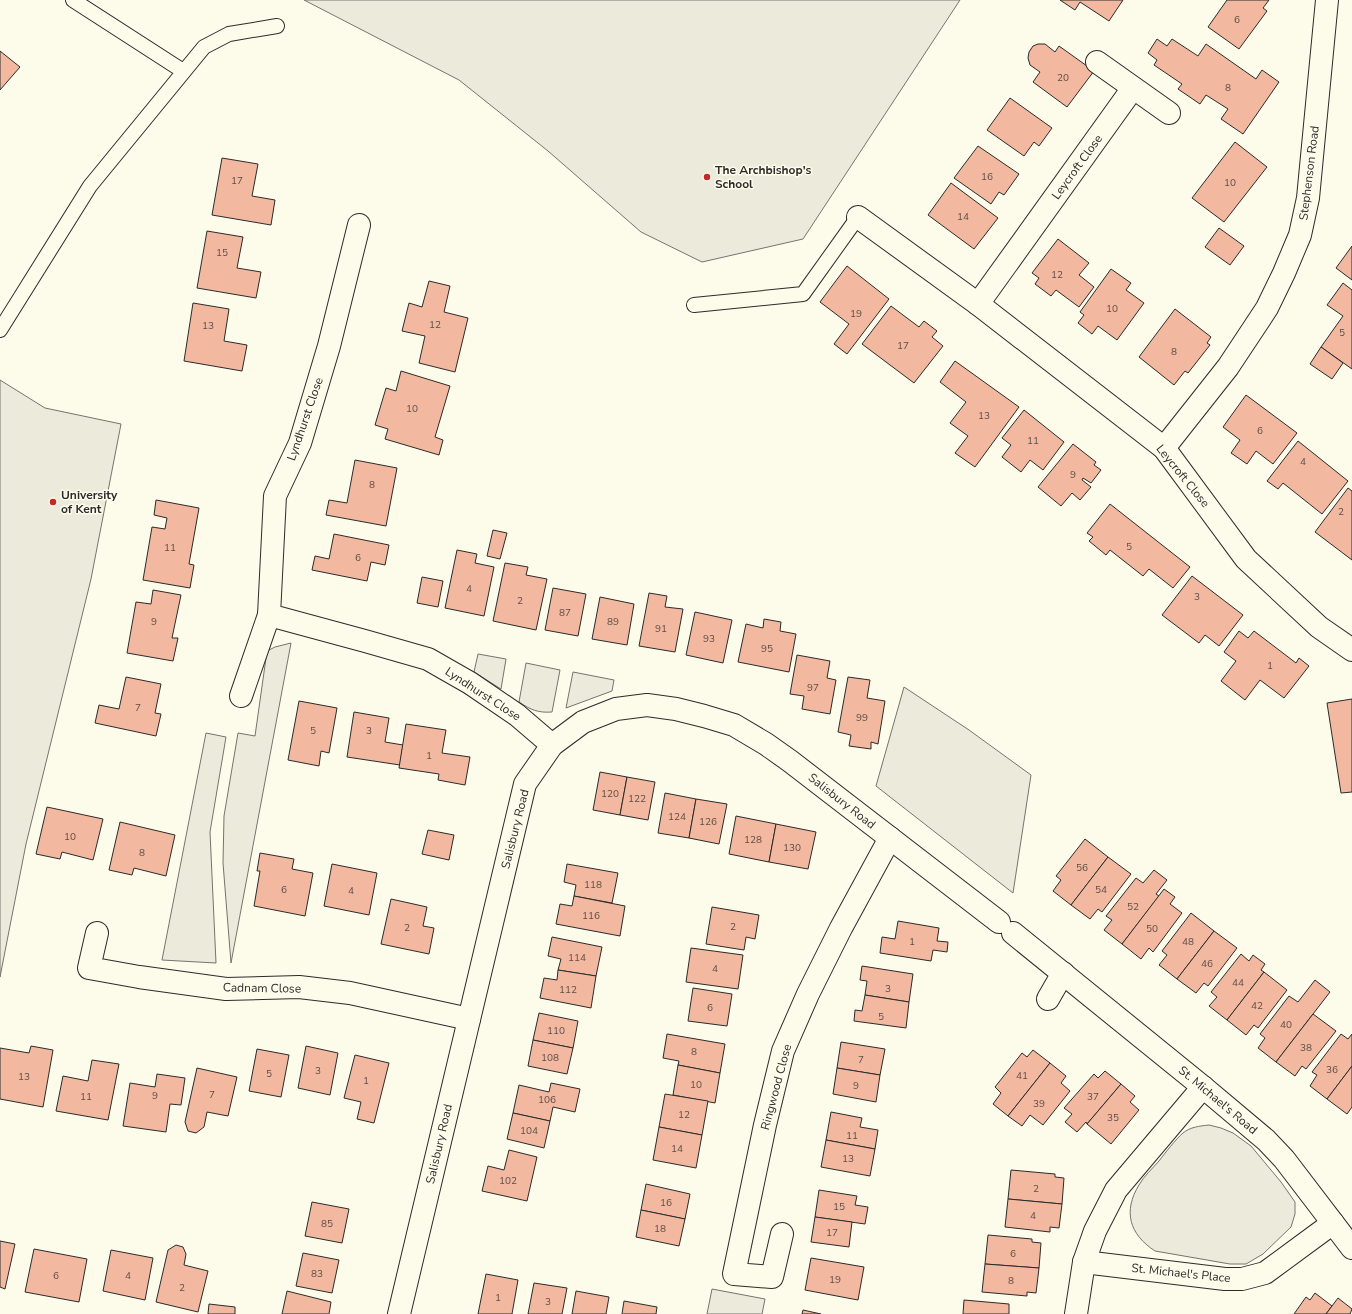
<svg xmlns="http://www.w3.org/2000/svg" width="1352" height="1314" font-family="'Nunito Sans',sans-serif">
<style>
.green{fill:#ecebdb;stroke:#74746e}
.building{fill:#f2b8a0;stroke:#2b2b2b}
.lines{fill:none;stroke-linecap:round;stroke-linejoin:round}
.service-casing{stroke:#2b2b2b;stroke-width:16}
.minor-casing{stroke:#2b2b2b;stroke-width:24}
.service{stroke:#fdfbea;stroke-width:14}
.minor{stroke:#fdfbea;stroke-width:22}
.poi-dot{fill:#c62828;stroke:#fdfbea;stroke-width:1.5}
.labels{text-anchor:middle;stroke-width:3;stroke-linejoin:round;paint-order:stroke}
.number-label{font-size:10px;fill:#5d4e48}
.street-label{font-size:12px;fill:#2b2b2b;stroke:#fdfbea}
.poi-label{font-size:12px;font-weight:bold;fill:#2b2b2b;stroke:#fdfbea;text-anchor:start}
</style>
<rect width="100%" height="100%" fill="#fdfbea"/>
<g class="green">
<path d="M 304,0 L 960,0 L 803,239 L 702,262 L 641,232 L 548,151 L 459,80 Z"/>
<path d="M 0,380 L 45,408 L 121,424 L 91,579 L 26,844 L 0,977 Z"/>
<path d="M 291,643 L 231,963 L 223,863 L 224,816 L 238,733 L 255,736 L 267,651 L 275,647 Z"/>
<path d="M 478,654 L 506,659 L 501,689 L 474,672 Z"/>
<path d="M 526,663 L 560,670 L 552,712 C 538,713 531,710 519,702 Z"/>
<path d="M 573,672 L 614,680 L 612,691 L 566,708 Z"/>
<path d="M 904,687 L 969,730 L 1031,775 L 1013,893 L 876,786 Z"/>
<path d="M 206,733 L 226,737 L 210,832 L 216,963 L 162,960 Z"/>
<path d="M 1209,1125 L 1221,1128 L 1233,1133 L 1251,1146 L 1281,1182 L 1295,1202 L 1295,1214 L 1291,1227 L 1263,1254 L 1246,1264 L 1230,1264 L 1155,1251 C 1129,1234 1123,1211 1139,1185 C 1144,1176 1152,1169 1159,1161 C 1165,1153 1176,1139 1183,1133 C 1190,1127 1200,1126 1209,1125 Z"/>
<path d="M 712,1289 L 765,1299 L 762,1314 L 707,1314 Z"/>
</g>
<g class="building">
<path d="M 1060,0 L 1123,0 L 1109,21 L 1080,2 L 1075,10 Z"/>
<path d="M 1227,0 L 1269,0 L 1263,8 L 1267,11 L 1239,49 L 1208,27 Z"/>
<path d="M 1157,39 L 1167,46 L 1172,39 L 1198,56 L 1206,44 L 1256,79 L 1262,70 L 1279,82 L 1243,134 L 1221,119 L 1228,109 L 1206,95 L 1200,104 L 1178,89 L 1182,84 L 1154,65 L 1157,60 L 1148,53 Z"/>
<path d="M 1038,44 L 1045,44 L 1055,52 L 1059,46 L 1094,71 L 1067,107 L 1033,82 L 1040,72 L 1030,65 L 1028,58 L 1029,52 L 1033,46 Z"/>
<path d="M 0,51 L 20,67 L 0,90 Z"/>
<path d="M 1010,98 L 1052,128 L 1039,146 L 1034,142 L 1024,156 L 987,130 Z"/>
<path d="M 1235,142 L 1267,167 L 1224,222 L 1192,198 Z"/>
<path d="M 978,146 L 1019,174 L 1004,195 L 999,192 L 991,204 L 954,178 Z"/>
<path d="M 222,158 L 258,164 L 252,196 L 275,200 L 271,225 L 212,215 Z"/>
<path d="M 951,183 L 998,218 L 974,249 L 928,215 Z"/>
<path d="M 1219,228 L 1244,246 L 1230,265 L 1205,247 Z"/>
<path d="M 207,231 L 243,237 L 237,268 L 261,272 L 256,298 L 197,288 Z"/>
<path d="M 1058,239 L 1089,263 L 1079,275 L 1094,287 L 1079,307 L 1056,290 L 1051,296 L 1035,284 L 1039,278 L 1032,273 Z"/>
<path d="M 1352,246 L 1352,280 L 1336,268 Z"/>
<path d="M 847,266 L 889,299 L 847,354 L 834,344 L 849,324 L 820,302 Z"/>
<path d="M 1111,269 L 1131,283 L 1126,290 L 1144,303 L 1117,340 L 1098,326 L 1092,334 L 1078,323 L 1084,315 L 1080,312 Z"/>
<path d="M 429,281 L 450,286 L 444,312 L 468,318 L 455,372 L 419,363 L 425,336 L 402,331 L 409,303 L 422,307 Z"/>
<path d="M 1343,283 L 1352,290 L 1352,369 L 1321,347 L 1343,316 L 1327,305 Z"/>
<path d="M 193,303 L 229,309 L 224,341 L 247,345 L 242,371 L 184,361 Z"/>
<path d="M 891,306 L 919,327 L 924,321 L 937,331 L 932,337 L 943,346 L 914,383 L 862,344 Z"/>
<path d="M 1175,309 L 1211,337 L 1207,343 L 1210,345 L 1188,373 L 1185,371 L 1174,385 L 1139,357 Z"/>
<path d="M 1321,347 L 1343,363 L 1332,379 L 1310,364 Z"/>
<path d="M 955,361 L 1019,407 L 975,467 L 955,453 L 968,436 L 950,423 L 966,402 L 940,382 Z"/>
<path d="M 401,371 L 450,386 L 435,437 L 443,440 L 439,455 L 385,439 L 388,429 L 375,425 L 386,388 L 396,391 Z"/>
<path d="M 1246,395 L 1297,433 L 1273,464 L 1256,451 L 1247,464 L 1231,453 L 1240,440 L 1223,427 Z"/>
<path d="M 1024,410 L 1064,442 L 1043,470 L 1030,460 L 1021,472 L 1002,457 L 1011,445 L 1002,438 Z"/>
<path d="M 1298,441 L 1348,481 L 1322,514 L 1283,483 L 1278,489 L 1267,481 Z"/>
<path d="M 1073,444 L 1096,462 L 1094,465 L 1101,470 L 1091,483 L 1083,478 L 1082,480 L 1091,487 L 1080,500 L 1072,493 L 1061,506 L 1038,487 Z"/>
<path d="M 355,460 L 397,468 L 386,526 L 326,515 L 329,500 L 347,503 Z"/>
<path d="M 1348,488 L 1352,491 L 1352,560 L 1315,532 Z"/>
<path d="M 156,500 L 199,508 L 189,564 L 194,565 L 190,588 L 143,580 L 152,527 L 165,529 L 167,518 L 154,515 Z"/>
<path d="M 1110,504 L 1190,567 L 1173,588 L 1149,569 L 1143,576 L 1110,550 L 1106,555 L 1089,541 L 1093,537 L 1087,533 Z"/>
<path d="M 493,530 L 507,533 L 500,559 L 487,556 Z"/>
<path d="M 334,534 L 389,545 L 385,565 L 371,562 L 367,581 L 312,570 L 315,556 L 329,559 Z"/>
<path d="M 457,550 L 477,554 L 475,563 L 494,567 L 484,616 L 445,608 Z"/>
<path d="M 505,563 L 528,567 L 526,575 L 547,579 L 536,630 L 493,621 Z"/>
<path d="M 1192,576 L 1243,615 L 1219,646 L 1205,635 L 1199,643 L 1162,615 Z"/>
<path d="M 422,577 L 443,581 L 438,607 L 417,603 Z"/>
<path d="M 553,588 L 586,594 L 578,636 L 545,630 Z"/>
<path d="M 153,590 L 181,595 L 172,638 L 178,638 L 173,661 L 127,653 L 136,602 L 151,604 Z"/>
<path d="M 649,593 L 667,596 L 665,607 L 683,609 L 675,652 L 639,646 Z"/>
<path d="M 600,597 L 634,604 L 627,645 L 592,639 Z"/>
<path d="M 695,612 L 732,620 L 723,663 L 686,655 Z"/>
<path d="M 764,619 L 781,622 L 780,631 L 796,634 L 789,672 L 738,662 L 746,624 L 763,628 Z"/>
<path d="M 1239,631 L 1248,638 L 1254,631 L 1296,663 L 1299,658 L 1309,666 L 1284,698 L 1260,680 L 1245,700 L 1221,681 L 1236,661 L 1224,652 Z"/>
<path d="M 797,655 L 830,661 L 827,678 L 836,680 L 830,714 L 802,709 L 804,696 L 790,694 Z"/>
<path d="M 126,677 L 161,684 L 155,713 L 161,714 L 156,736 L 95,723 L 99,705 L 119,709 Z"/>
<path d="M 848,677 L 870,680 L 867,698 L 885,701 L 878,744 L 871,742 L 871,749 L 849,746 L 851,735 L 838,732 Z"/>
<path d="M 1352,699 L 1352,792 L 1341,793 L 1327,703 Z"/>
<path d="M 299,701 L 337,708 L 329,753 L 321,751 L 319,766 L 288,760 Z"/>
<path d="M 354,712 L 389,718 L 385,742 L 403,745 L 400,765 L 347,757 Z"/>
<path d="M 406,724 L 446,730 L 442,753 L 470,757 L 465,785 L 438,780 L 439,774 L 399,768 Z"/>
<path d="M 600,772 L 627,777 L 620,815 L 593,810 Z"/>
<path d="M 627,777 L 655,782 L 648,820 L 620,815 Z"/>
<path d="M 665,793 L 696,799 L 689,838 L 658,833 Z"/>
<path d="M 696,799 L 727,804 L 719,844 L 689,838 Z"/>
<path d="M 47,807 L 103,819 L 93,860 L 62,852 L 60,859 L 36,854 Z"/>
<path d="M 736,816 L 776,824 L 769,862 L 729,854 Z"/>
<path d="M 120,822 L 175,835 L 166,876 L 134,868 L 132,875 L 109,870 Z"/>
<path d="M 776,824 L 816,832 L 808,869 L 769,862 Z"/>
<path d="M 428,830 L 454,835 L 449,860 L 422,854 Z"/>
<path d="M 1085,839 L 1108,857 L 1071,905 L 1053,891 L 1061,880 L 1056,876 Z"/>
<path d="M 260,853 L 294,859 L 292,869 L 313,873 L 305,916 L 254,906 L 260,871 L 257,871 Z"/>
<path d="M 1108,857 L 1131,874 L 1102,912 L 1098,909 L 1090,919 L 1071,905 Z"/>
<path d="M 332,864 L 377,873 L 369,915 L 324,906 Z"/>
<path d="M 567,864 L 618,873 L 612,903 L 574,896 L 576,885 L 564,882 Z"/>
<path d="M 1154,870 L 1167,880 L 1156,894 L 1159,896 L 1122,944 L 1104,930 L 1112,920 L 1106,916 L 1136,878 L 1143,883 Z"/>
<path d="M 1164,889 L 1175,897 L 1170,904 L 1182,913 L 1153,952 L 1149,948 L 1141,959 L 1122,944 Z"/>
<path d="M 574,896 L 625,906 L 620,936 L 556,924 L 560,904 L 572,906 Z"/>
<path d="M 391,899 L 427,907 L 423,926 L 434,928 L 429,954 L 381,944 Z"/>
<path d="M 712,907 L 759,915 L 755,939 L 746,937 L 744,950 L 706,944 Z"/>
<path d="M 1191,913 L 1214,931 L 1177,979 L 1159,965 L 1167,955 L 1162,951 Z"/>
<path d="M 898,921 L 939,928 L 937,941 L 948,942 L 947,952 L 933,950 L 931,961 L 880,953 L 882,937 L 895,939 Z"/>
<path d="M 1214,931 L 1237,948 L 1208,986 L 1204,983 L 1196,993 L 1177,979 Z"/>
<path d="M 552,937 L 602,947 L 596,976 L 558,970 L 561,959 L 548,956 Z"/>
<path d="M 691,948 L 743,955 L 738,989 L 686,982 Z"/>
<path d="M 1241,954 L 1249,961 L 1253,955 L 1265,964 L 1261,970 L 1264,972 L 1227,1020 L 1209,1006 L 1217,997 L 1211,992 Z"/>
<path d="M 862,966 L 913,974 L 909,1002 L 865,995 L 867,981 L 860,980 Z"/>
<path d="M 558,970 L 596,976 L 591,1008 L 540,998 L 544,978 L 557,980 Z"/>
<path d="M 1264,972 L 1287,990 L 1258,1028 L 1254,1025 L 1246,1035 L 1227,1020 Z"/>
<path d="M 1315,980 L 1330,992 L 1276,1062 L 1258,1048 L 1265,1038 L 1260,1034 L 1289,996 L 1298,1002 Z"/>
<path d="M 693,988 L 732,994 L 727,1026 L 688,1021 Z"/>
<path d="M 865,995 L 909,1002 L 906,1028 L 854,1021 L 855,1010 L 862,1011 Z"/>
<path d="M 539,1013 L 578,1021 L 573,1048 L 533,1040 Z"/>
<path d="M 1313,1014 L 1336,1031 L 1306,1069 L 1302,1066 L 1295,1076 L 1276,1062 Z"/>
<path d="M 667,1034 L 725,1044 L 720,1073 L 678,1065 L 679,1061 L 663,1058 Z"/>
<path d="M 1341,1034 L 1348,1039 L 1352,1034 L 1352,1066 L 1327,1099 L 1310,1086 L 1317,1075 L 1312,1072 Z"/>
<path d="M 533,1040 L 573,1048 L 567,1074 L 528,1066 Z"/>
<path d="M 841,1042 L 885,1049 L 880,1075 L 837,1068 Z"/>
<path d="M 31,1046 L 53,1050 L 43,1107 L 0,1099 L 0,1048 L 29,1053 Z"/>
<path d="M 306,1046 L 338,1053 L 330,1095 L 298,1088 Z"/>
<path d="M 257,1049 L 289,1055 L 281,1097 L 249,1091 Z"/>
<path d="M 1033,1050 L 1050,1063 L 1008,1116 L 993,1104 L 1001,1093 L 995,1087 L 1022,1053 L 1027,1057 Z"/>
<path d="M 355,1055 L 389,1063 L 374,1123 L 357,1119 L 361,1102 L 344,1098 Z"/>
<path d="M 92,1060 L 119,1064 L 108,1120 L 56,1111 L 63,1076 L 88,1081 Z"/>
<path d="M 1050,1063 L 1066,1076 L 1061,1083 L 1070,1091 L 1043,1125 L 1030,1115 L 1022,1126 L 1008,1116 Z"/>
<path d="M 678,1065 L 720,1073 L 715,1103 L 673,1095 Z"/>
<path d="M 1352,1066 L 1352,1107 L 1347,1114 L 1327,1099 Z"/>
<path d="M 197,1068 L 237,1077 L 228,1116 L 207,1112 L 204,1127 L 196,1133 L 188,1131 L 185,1122 Z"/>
<path d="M 837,1068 L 880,1075 L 876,1102 L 833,1094 Z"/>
<path d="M 1105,1071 L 1121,1084 L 1087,1124 L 1086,1122 L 1077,1132 L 1065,1122 L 1072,1114 L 1064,1108 L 1094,1074 L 1098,1078 Z"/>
<path d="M 157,1074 L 185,1078 L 181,1105 L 170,1104 L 166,1132 L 123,1126 L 130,1083 L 155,1087 Z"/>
<path d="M 551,1083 L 580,1089 L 575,1112 L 553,1107 L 550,1121 L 513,1113 L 519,1085 L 549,1092 Z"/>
<path d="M 1121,1084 L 1135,1096 L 1130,1102 L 1139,1110 L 1111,1144 L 1087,1124 Z"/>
<path d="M 665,1094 L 708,1101 L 702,1135 L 659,1127 Z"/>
<path d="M 831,1112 L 862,1118 L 860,1127 L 878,1130 L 875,1149 L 826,1140 Z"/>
<path d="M 513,1113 L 550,1121 L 544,1148 L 507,1139 Z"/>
<path d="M 659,1127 L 702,1135 L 696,1168 L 653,1160 Z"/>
<path d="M 826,1140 L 875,1149 L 870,1176 L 821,1167 Z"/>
<path d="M 509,1150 L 537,1157 L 527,1201 L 482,1191 L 488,1166 L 504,1170 Z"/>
<path d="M 1011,1170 L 1055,1174 L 1055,1177 L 1064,1178 L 1062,1204 L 1008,1199 Z"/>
<path d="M 646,1184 L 690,1194 L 685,1219 L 641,1210 Z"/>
<path d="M 819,1190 L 857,1196 L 855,1205 L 868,1207 L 865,1224 L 815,1217 Z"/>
<path d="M 1008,1199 L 1062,1204 L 1059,1228 L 1050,1227 L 1050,1232 L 1005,1227 Z"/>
<path d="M 312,1202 L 349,1209 L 342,1243 L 305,1236 Z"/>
<path d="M 641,1210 L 685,1219 L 679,1246 L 636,1237 Z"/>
<path d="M 815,1217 L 852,1222 L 849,1247 L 811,1242 Z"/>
<path d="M 988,1235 L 1032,1239 L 1032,1242 L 1041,1243 L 1039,1268 L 985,1264 Z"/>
<path d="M 0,1241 L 15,1244 L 5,1289 L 0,1287 Z"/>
<path d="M 176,1245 L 183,1247 L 186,1254 L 184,1265 L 208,1271 L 198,1312 L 156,1302 L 168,1250 Z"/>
<path d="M 34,1249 L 87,1259 L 79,1302 L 25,1292 Z"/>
<path d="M 111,1250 L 153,1258 L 145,1300 L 103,1291 Z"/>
<path d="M 303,1253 L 339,1260 L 332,1293 L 296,1286 Z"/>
<path d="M 811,1258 L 864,1267 L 858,1300 L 805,1290 Z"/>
<path d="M 985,1264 L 1039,1268 L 1036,1293 L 1027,1292 L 1027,1296 L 982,1292 Z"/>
<path d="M 486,1274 L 518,1280 L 512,1314 L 478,1314 Z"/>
<path d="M 534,1283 L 567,1288 L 562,1314 L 528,1314 Z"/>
<path d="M 287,1291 L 331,1302 L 329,1314 L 282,1314 Z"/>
<path d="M 576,1291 L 609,1297 L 606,1314 L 572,1314 Z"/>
<path d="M 1315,1293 L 1332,1306 L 1326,1314 L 1294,1314 L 1306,1297 L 1310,1300 Z"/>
<path d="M 1338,1298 L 1352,1309 L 1350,1314 L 1326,1314 Z"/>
<path d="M 964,1300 L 1009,1304 L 1009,1314 L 963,1314 Z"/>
<path d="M 624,1301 L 657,1307 L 656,1314 L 622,1314 Z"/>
<path d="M 209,1304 L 235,1307 L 235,1314 L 208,1314 Z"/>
<path d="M 803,1310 L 821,1314 L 802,1314 Z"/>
</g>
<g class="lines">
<g class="service-casing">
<g id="service">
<path d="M 73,0 L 183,71"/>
<path d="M 694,305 L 803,294 L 858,217"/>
<path d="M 0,330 L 90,186 L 204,47 L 229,34 L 277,26"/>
</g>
</g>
<g class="minor-casing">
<g id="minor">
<path d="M 1097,62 L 1169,113"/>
<path d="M 858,217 L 978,304 L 1164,448 L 1246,559 L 1319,627 L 1352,650"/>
<path d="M 359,225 L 329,346 L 300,443 L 275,496 L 269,615 L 365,641 L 428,659 L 470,683 L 517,715 L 552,745"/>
<path d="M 978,304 L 1133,88"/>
<path d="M 1164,448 L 1228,367 L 1267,308 L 1284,273 L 1300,235 L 1308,198 L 1327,0"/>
<path d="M 241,696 L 269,615"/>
<path d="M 97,933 L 89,968 L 139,977 L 226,989 L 299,987 L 350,993 L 469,1019"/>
<path d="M 1013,933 L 1203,1087 L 1266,1140 L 1284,1159 L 1352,1248"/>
<path d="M 1048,999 L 1063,973"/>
<path d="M 782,1234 L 772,1277 L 734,1274 L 765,1125 L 783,1051 L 808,994 L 841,928 L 890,838"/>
<path d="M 1084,1262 L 1225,1279 L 1242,1279 L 1265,1273 L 1333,1223"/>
<path d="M 399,1314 L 525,784 L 552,745 L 583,722 L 616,709 L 647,705 L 676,709 L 704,716 L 734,725 L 766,744 L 790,761 L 999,922"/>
<path d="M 1076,1314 L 1084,1262 L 1095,1231 L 1116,1190 L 1203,1087"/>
</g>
</g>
<use href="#service" class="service"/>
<use href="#minor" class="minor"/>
</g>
<g class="poi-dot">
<circle cx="707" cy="177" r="4"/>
<circle cx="53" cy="502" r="4"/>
</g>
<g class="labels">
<g class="number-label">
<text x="1237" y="23">6</text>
<text x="1063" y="81">20</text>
<text x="1228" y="91">8</text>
<text x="987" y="180">16</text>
<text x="237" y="184">17</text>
<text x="1230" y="186">10</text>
<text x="963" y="220">14</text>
<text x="222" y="256">15</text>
<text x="1057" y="278">12</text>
<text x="1112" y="312">10</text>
<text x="856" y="317">19</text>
<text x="435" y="328">12</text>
<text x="208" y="329">13</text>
<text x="1342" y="336">5</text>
<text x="903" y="349">17</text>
<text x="1174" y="355">8</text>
<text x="412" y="412">10</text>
<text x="984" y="419">13</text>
<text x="1260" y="434">6</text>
<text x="1033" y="444">11</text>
<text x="1303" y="465">4</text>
<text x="1073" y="478">9</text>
<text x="372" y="488">8</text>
<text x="1341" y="515">2</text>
<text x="1129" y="550">5</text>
<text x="170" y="551">11</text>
<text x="358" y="561">6</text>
<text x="469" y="592">4</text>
<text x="1197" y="600">3</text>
<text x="520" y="604">2</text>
<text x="565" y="616">87</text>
<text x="154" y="625">9</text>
<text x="613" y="625">89</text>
<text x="661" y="632">91</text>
<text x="709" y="642">93</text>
<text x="767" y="652">95</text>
<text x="1270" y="669">1</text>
<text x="813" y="691">97</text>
<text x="138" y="711">7</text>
<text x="862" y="721">99</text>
<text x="313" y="734">5</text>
<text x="369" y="734">3</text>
<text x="429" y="759">1</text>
<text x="610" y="797">120</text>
<text x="637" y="802">122</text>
<text x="677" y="820">124</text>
<text x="708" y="825">126</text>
<text x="70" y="840">10</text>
<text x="753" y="843">128</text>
<text x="792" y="851">130</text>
<text x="142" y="856">8</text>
<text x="1082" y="871">56</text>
<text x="593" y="888">118</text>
<text x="284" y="893">6</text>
<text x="1101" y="893">54</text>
<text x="351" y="894">4</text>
<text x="1133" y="910">52</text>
<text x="591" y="919">116</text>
<text x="733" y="930">2</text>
<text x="407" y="931">2</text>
<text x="1152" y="932">50</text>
<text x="912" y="945">1</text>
<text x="1188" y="945">48</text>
<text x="577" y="961">114</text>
<text x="1207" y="967">46</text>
<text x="715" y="972">4</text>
<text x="1238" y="986">44</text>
<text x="888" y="992">3</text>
<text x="568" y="993">112</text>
<text x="1257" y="1009">42</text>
<text x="710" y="1011">6</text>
<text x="881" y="1020">5</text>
<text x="1286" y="1028">40</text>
<text x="556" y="1034">110</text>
<text x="1306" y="1051">38</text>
<text x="694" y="1055">8</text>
<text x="550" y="1061">108</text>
<text x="861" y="1063">7</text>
<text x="1332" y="1073">36</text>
<text x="318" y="1074">3</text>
<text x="269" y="1077">5</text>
<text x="1022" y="1079">41</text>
<text x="24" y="1080">13</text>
<text x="366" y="1084">1</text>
<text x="696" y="1088">10</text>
<text x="856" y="1089">9</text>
<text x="212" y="1098">7</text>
<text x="155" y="1099">9</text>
<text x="86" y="1100">11</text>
<text x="1093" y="1100">37</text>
<text x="547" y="1103">106</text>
<text x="1039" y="1107">39</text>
<text x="684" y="1118">12</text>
<text x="1113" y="1121">35</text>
<text x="529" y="1134">104</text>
<text x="852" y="1139">11</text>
<text x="677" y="1152">14</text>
<text x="848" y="1162">13</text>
<text x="508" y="1184">102</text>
<text x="1036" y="1192">2</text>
<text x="666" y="1206">16</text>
<text x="839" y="1210">15</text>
<text x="1033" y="1219">4</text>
<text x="327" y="1227">85</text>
<text x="660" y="1232">18</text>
<text x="832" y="1236">17</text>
<text x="1013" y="1257">6</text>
<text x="317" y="1277">83</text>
<text x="56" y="1279">6</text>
<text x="128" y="1279">4</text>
<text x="835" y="1283">19</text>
<text x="1011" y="1284">8</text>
<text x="182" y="1291">2</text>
<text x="498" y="1301">1</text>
<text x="548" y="1305">3</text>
</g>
<g class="street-label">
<text transform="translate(1077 167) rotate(-54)" y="4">Leycroft Close</text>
<text transform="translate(1309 173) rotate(-83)" y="4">Stephenson Road</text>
<text transform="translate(305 419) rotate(-71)" y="4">Lyndhurst Close</text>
<text transform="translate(1183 476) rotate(51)" y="4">Leycroft Close</text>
<text transform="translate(483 694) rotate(33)" y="4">Lyndhurst Close</text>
<text transform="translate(842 801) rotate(38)" y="4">Salisbury Road</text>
<text transform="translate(515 829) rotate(-76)" y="4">Salisbury Road</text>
<text transform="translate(262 988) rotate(1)" y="4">Cadnam Close</text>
<text transform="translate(776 1087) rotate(-75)" y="4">Ringwood Close</text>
<text transform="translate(1218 1100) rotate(40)" y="4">St. Michael's Road</text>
<text transform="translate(439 1144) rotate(-77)" y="4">Salisbury Road</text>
<text transform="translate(1181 1273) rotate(6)" y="4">St. Michael's Place</text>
</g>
<g class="poi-label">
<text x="715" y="174">The Archbishop's<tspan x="715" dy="14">School</tspan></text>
<text x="61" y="499">University<tspan x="61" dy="14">of Kent</tspan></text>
</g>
</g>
</svg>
